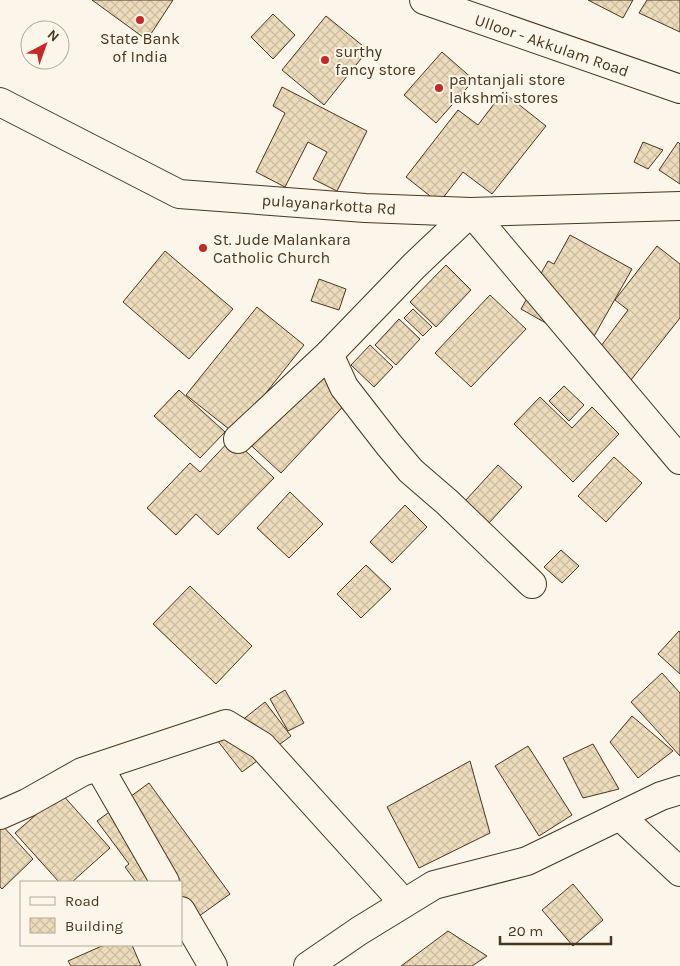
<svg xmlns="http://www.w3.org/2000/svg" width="680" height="966" font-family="Karla,sans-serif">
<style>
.building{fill:url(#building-cross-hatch);stroke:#4a3520}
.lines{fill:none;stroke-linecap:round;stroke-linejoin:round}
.street-casing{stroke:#4a3520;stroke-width:30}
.secondary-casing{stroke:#4a3520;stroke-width:30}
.street{stroke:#fbf6e9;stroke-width:28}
.secondary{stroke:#fbf6e9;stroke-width:28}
.poi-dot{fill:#c62828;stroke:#fbf6e9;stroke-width:2}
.labels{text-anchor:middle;stroke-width:4;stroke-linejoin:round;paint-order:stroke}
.poi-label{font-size:16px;fill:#4a3520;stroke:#fbf6e9;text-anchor:start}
.street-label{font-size:16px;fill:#4a3520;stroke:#fbf6e9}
</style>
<defs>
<pattern id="building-cross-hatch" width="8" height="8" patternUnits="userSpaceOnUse" patternTransform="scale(1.25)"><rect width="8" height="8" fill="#ecdcbc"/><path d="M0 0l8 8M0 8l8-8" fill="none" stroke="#ccbda1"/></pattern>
</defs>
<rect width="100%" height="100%" fill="#fbf6e9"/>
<g class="building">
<path d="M 92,0 L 173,0 L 147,40 Z"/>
<path d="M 588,0 L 633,0 L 623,18 Z"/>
<path d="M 647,0 L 680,0 L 680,32 L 639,13 Z"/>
<path d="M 273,14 L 295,35 L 273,59 L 251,37 Z"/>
<path d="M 326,16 L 368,50 L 324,105 L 282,70 Z"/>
<path d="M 442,52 L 474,80 L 436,123 L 404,95 Z"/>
<path d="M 282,87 L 367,131 L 337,191 L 313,179 L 327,152 L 308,142 L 285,187 L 256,172 L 285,113 L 273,106 Z"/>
<path d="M 503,92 L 546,126 L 492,194 L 463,172 L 439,203 L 406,177 L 458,110 L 478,125 Z"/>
<path d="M 643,142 L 663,150 L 648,169 L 634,162 Z"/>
<path d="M 678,142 L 680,144 L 680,184 L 659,170 Z"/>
<path d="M 570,235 L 632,269 L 593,338 L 567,335 L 521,309 L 548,261 L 554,264 Z"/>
<path d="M 657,246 L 680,264 L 680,318 L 627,385 L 592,358 L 628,310 L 615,300 Z"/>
<path d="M 165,251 L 233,309 L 189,359 L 123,302 Z"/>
<path d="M 446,265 L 471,290 L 436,327 L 410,302 Z"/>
<path d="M 319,279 L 346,289 L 339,310 L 311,301 Z"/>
<path d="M 490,295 L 526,329 L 471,387 L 435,353 Z"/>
<path d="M 257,307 L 304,345 L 234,433 L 186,395 Z"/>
<path d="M 413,309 L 432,327 L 423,336 L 404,318 Z"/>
<path d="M 399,319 L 420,339 L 396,365 L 375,345 Z"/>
<path d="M 370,345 L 393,367 L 374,387 L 351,365 Z"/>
<path d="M 314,362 L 352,397 L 281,473 L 243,438 Z"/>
<path d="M 564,386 L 584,405 L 569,421 L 549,401 Z"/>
<path d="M 179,390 L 225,432 L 200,458 L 154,416 Z"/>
<path d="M 540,397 L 572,428 L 592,407 L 619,434 L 573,482 L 514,424 Z"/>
<path d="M 232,438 L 274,478 L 218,535 L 196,514 L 176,535 L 147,508 L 190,463 L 200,472 Z"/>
<path d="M 614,457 L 642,483 L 606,522 L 578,496 Z"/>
<path d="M 498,465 L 522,487 L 489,523 L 465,501 Z"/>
<path d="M 290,492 L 323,524 L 289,558 L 257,528 Z"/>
<path d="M 405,505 L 427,527 L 392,563 L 370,542 Z"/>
<path d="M 561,550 L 579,566 L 562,583 L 544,567 Z"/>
<path d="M 366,565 L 391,589 L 361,618 L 337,594 Z"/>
<path d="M 190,586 L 252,646 L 216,684 L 153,624 Z"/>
<path d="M 679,631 L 680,632 L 680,674 L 658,654 Z"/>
<path d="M 662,673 L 680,693 L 680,756 L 631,702 Z"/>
<path d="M 285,690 L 304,723 L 288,731 L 270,699 Z"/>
<path d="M 265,702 L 291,736 L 242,772 L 217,740 Z"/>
<path d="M 632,716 L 673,751 L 638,778 L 610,742 Z"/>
<path d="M 593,744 L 619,789 L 583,798 L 563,758 Z"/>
<path d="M 528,746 L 572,815 L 539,836 L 495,766 Z"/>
<path d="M 470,761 L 490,833 L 419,868 L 387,807 Z"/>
<path d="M 149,783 L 230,894 L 181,929 L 181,882 L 136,882 L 125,867 L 129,864 L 97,821 Z"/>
<path d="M 61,793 L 110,848 L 72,882 L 59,882 L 15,833 Z"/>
<path d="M 0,823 L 33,859 L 2,889 L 0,887 Z"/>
<path d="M 573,884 L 603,920 L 573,946 L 542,910 Z"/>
<path d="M 448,931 L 487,956 L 472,966 L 401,966 Z"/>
<path d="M 104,945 L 132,945 L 141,966 L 71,966 L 68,961 Z"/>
</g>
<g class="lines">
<g class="street-casing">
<g id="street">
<path d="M 329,354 L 344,387 L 389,445 L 411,471 L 447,502 L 532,584"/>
<path d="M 238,439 L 329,354 L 414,266 L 471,212 L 680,460"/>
<path d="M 99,767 L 165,882"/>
<path d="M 0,815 L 27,803 L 82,772 L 226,724 L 262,746 L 404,903"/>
<path d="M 620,816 L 680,872"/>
<path d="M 181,911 L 213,966"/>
<path d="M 308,966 L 359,931 L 434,885 L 527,861 L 661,796 L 680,790"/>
</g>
</g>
<g class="secondary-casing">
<g id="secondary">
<path d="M 424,0 L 680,89"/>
<path d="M 0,102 L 179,194 L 365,208 L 471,212 L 680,206"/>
</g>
</g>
<use href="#street" class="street"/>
<use href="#secondary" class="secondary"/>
</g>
<g class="poi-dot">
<circle cx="140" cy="20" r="5"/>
<circle cx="325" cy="60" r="5"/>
<circle cx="439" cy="88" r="5"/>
<circle cx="203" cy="248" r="5"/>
</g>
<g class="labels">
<g class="poi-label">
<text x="140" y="44" text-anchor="middle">State Bank<tspan x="140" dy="18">of India</tspan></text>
<text x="335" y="57">surthy<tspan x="335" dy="18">fancy store</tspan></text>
<text x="449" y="85">pantanjali store<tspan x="449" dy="18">lakshmi stores</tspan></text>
<text x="213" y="245">St. Jude Malankara<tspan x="213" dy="18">Catholic Church</tspan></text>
</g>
<g class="street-label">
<text transform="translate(552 45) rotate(19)" y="6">Ulloor - Akkulam Road</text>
<text transform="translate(329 204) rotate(4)" y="6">pulayanarkotta Rd</text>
</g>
</g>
<rect x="20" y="881" width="162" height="65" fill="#fbf6e9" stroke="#b4a999"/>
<rect x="30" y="897" width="25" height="8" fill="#fbf6e9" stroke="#b4a999"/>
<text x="65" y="906" font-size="15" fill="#4a3520">Road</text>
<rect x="30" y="918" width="25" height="15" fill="url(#building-cross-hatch)" stroke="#b4a999"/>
<text x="65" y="931" font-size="15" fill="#4a3520">Building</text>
<g transform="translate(45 45) rotate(41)"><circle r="24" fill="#fbf6e9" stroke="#b4a999"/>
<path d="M0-4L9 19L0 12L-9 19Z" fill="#c62828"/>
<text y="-8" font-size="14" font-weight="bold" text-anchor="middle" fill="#4a3520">N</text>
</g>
<path d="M500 936v8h111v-8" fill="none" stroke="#4a3520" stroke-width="2.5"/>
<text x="508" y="936" font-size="15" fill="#4a3520" stroke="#fbf6e9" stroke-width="4" paint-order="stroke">20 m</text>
</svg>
